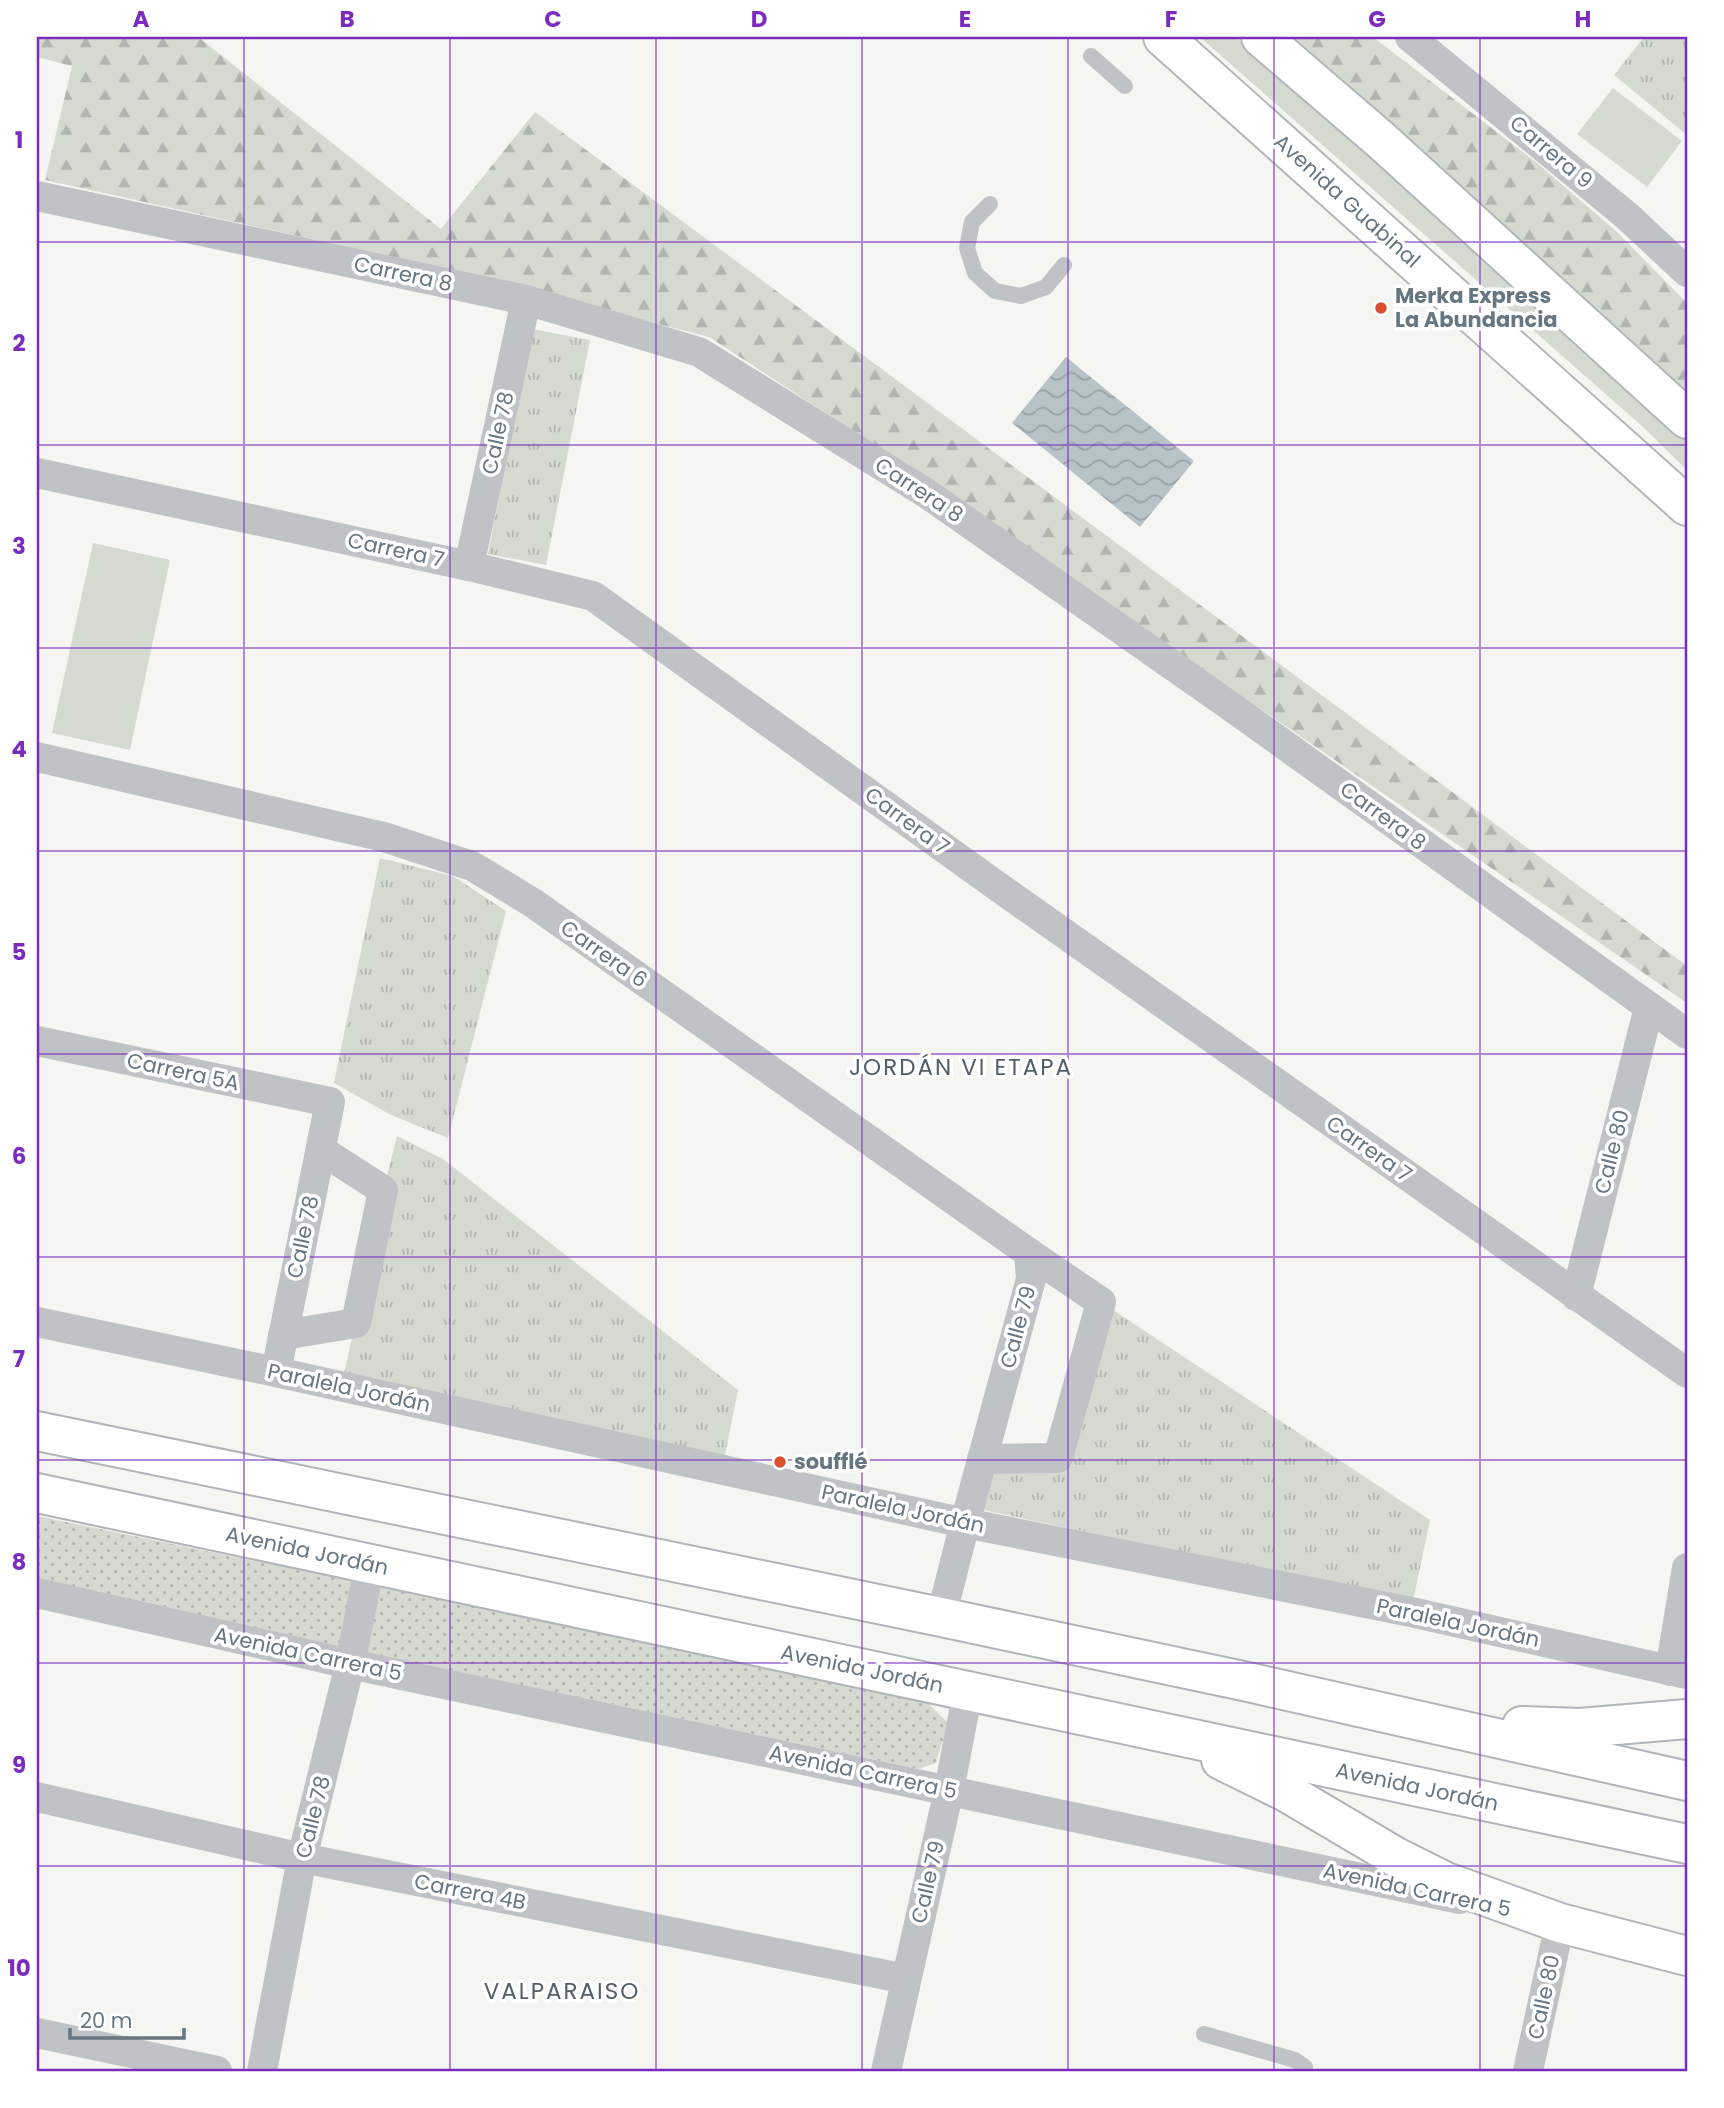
<svg xmlns="http://www.w3.org/2000/svg" width="1724" height="2108" font-family="Poppins,sans-serif">
<style>
.grass{fill:url(#grass-dots)}
.forest{fill:url(#forest-firs)}
.park{fill:url(#park-tufts)}
.garden{fill:#d5dad1}
.water{fill:url(#water-waves)}
.lines{fill:none;stroke-linecap:round;stroke-linejoin:round}
.secondary-casing{stroke:#b1b7bb;stroke-width:42}
.primary-casing{stroke:#b0b5b9;stroke-width:42}
.lane{stroke:#bfc3c6;stroke-width:16}
.street{stroke:#bfc3c6;stroke-width:30}
.secondary{stroke:#fff;stroke-width:38}
.primary{stroke:#fff;stroke-width:38}
.grid{fill:none;stroke:#7b2cbf;stroke-width:2;stroke-opacity:0.55}
.poi-dot{fill:#db4f2d;stroke:#fff;stroke-width:2.5}
.labels{text-anchor:middle;stroke-width:7;stroke-linejoin:round;paint-order:stroke}
.street-label{font-size:21px;fill:#667682;stroke:#fff}
.poi-label{font-size:21px;font-weight:bold;fill:#667682;stroke:#fff;text-anchor:start}
.neighbourhood-label{font-size:23px;letter-spacing:2px;fill:#535f67;stroke:#fff}
.neatline{fill:none;stroke:#7b2cbf;stroke-width:2.5}
.grid-label{font-size:23px;text-anchor:middle;font-weight:bold;fill:#7b2cbf}
</style>
<defs>
<pattern id="grass-dots" width="8" height="8" patternUnits="userSpaceOnUse" patternTransform="scale(1.75)"><rect width="8" height="8" fill="#d5dad1"/><path d="M2 2h.1M6 6h.1" fill="none" stroke="#b1b5af" stroke-width="1.8" stroke-linecap="round"/></pattern>
<pattern id="forest-firs" width="22" height="20" patternUnits="userSpaceOnUse" patternTransform="scale(1.75)"><rect width="22" height="20" fill="#d5dad1"/><path d="M5 1l3.5 6h-7zM16 11l3.5 6h-7z" fill="#b1b5af"/></pattern>
<pattern id="park-tufts" width="24" height="20" patternUnits="userSpaceOnUse" patternTransform="scale(1.75)"><rect width="24" height="20" fill="#d5dad1"/><path d="M3 7l-1-3M5 7V3M7 7l1-3M15 17l-1-3M17 17v-4M19 17l1-3" fill="none" stroke="#b1b5af"/></pattern>
<pattern id="water-waves" width="16" height="10" patternUnits="userSpaceOnUse" patternTransform="scale(1.75)"><rect width="16" height="10" fill="#b8c3c7"/><path d="M0 5q4-4 8 0t8 0" fill="none" stroke="#99a3a7"/></pattern>
</defs>
<rect width="100%" height="100%" fill="#f5f5f2"/>
<path class="grass" d="M 37,1516 L 924,1699 L 948,1723 L 936,1763 L 919,1769 L 37,1583 Z"/>
<g class="forest">
<path d="M 37,37 L 198,37 L 441,229 L 535,112 L 1687,966 L 1687,1003 L 926,478 L 709,337 L 429,265 L 45,180 L 72,66 L 37,57 Z"/>
<path d="M 1292,37 L 1373,37 L 1537,163 L 1616,231 L 1687,303 L 1687,407 Z"/>
</g>
<g class="park">
<path d="M 1644,37 L 1687,37 L 1687,135 L 1614,75 Z"/>
<path d="M 532,329 L 590,340 L 546,565 L 488,554 Z"/>
<path d="M 380,858 L 453,876 L 506,911 L 448,1138 L 391,1115 L 334,1083 Z"/>
<path d="M 397,1136 L 443,1159 L 738,1390 L 722,1470 L 341,1386 C 361,1303 375,1219 397,1136 Z"/>
<path d="M 1101,1302 L 1430,1520 L 1413,1601 L 969,1507 L 982,1459 L 1058,1458 Z"/>
</g>
<g class="garden">
<path d="M 1200,37 L 1236,37 L 1417,191 L 1687,435 L 1687,470 L 1643,427 Z"/>
<path d="M 1613,88 L 1682,141 L 1647,187 L 1577,134 Z"/>
<path d="M 93,543 L 170,560 L 130,750 L 52,733 Z"/>
</g>
<path class="water" d="M 1066,357 L 1194,461 L 1140,527 L 1012,423 Z"/>
<g class="lines">
<g class="secondary-casing">
<g id="secondary">
<path d="M 1163,37 L 1687,506"/>
<path d="M 1261,37 L 1382,141 L 1687,419"/>
</g>
</g>
<g class="primary-casing">
<g id="primary">
<path d="M 37,1431 L 941,1617 L 1248,1682 L 1687,1781"/>
<path d="M 37,1493 L 1687,1844"/>
<path d="M 1522,1726 L 1580,1728 L 1687,1719"/>
<path d="M 1221,1760 L 1286,1792 L 1396,1857 L 1446,1882 L 1560,1923 L 1687,1956"/>
</g>
</g>
<g class="lane">
<path d="M 1091,56 L 1125,86"/>
<path d="M 990,204 L 972,222 L 967,248 L 975,273 L 995,291 L 1021,296 L 1046,287 L 1064,265"/>
<path d="M 1204,2034 L 1295,2060 L 1305,2067 L 1304,2071"/>
</g>
<g class="street">
<path d="M 1410,37 L 1627,216 L 1687,272"/>
<path d="M 37,196 L 526,300 L 699,352 L 926,493 L 1236,710 L 1687,1034"/>
<path d="M 37,473 L 469,566 L 593,596 L 1004,891 L 1687,1373"/>
<path d="M 469,566 L 526,300"/>
<path d="M 37,757 L 384,837 L 472,866 L 533,903 L 1029,1253 L 1101,1302 L 1058,1458 L 982,1459"/>
<path d="M 37,1041 L 330,1102 L 276,1372"/>
<path d="M 1576,1296 L 1649,1007"/>
<path d="M 37,1322 L 276,1372 L 965,1523 L 1411,1612 L 1687,1674"/>
<path d="M 283,1335 L 356,1323 L 383,1190 L 321,1150"/>
<path d="M 37,1593 L 350,1664 L 1460,1899"/>
<path d="M 941,1617 L 965,1523 L 1031,1279 L 1029,1253"/>
<path d="M 1670,1671 L 1687,1568"/>
<path d="M 37,1797 L 302,1858 L 906,1979"/>
<path d="M 37,2033 L 217,2071"/>
<path d="M 262,2071 L 302,1858 L 350,1664 L 370,1564"/>
<path d="M 886,2071 L 949,1790 L 968,1691"/>
<path d="M 1528,2071 L 1560,1923"/>
</g>
<use href="#secondary" class="secondary"/>
<use href="#primary" class="primary"/>
</g>
<path class="grid" d="M 244,37 L 244,2071M 450,37 L 450,2071M 656,37 L 656,2071M 862,37 L 862,2071M 1068,37 L 1068,2071M 1274,37 L 1274,2071M 1480,37 L 1480,2071M 37,242 L 1687,242M 37,445 L 1687,445M 37,648 L 1687,648M 37,851 L 1687,851M 37,1054 L 1687,1054M 37,1257 L 1687,1257M 37,1460 L 1687,1460M 37,1663 L 1687,1663M 37,1866 L 1687,1866"/>
<g class="poi-dot">
<circle cx="1381" cy="308" r="7"/>
<circle cx="780" cy="1462" r="7"/>
</g>
<g class="labels">
<g class="street-label">
<text transform="translate(1551 152) rotate(40)" y="7">Carrera 9</text>
<text transform="translate(1347 201) rotate(42)" y="7">Avenida Guabinal</text>
<text transform="translate(403 274) rotate(12)" y="7">Carrera 8</text>
<text transform="translate(498 433) rotate(-78)" y="7">Calle 78</text>
<text transform="translate(919 490) rotate(33)" y="7">Carrera 8</text>
<text transform="translate(396 550) rotate(12)" y="7">Carrera 7</text>
<text transform="translate(1383 816) rotate(36)" y="7">Carrera 8</text>
<text transform="translate(907 821) rotate(36)" y="7">Carrera 7</text>
<text transform="translate(604 954) rotate(35)" y="7">Carrera 6</text>
<text transform="translate(183 1072) rotate(12)" y="7">Carrera 5A</text>
<text transform="translate(1369 1149) rotate(35)" y="7">Carrera 7</text>
<text transform="translate(1612 1152) rotate(-76)" y="7">Calle 80</text>
<text transform="translate(303 1237) rotate(-78)" y="7">Calle 78</text>
<text transform="translate(1018 1327) rotate(-75)" y="7">Calle 79</text>
<text transform="translate(349 1388) rotate(12)" y="7">Paralela Jordán</text>
<text transform="translate(903 1509) rotate(12)" y="7">Paralela Jordán</text>
<text transform="translate(307 1551) rotate(12)" y="7">Avenida Jordán</text>
<text transform="translate(1458 1623) rotate(12)" y="7">Paralela Jordán</text>
<text transform="translate(308 1654) rotate(12)" y="7">Avenida Carrera 5</text>
<text transform="translate(862 1669) rotate(12)" y="7">Avenida Jordán</text>
<text transform="translate(863 1772) rotate(12)" y="7">Avenida Carrera 5</text>
<text transform="translate(1417 1787) rotate(12)" y="7">Avenida Jordán</text>
<text transform="translate(313 1817) rotate(-76)" y="7">Calle 78</text>
<text transform="translate(928 1882) rotate(-77)" y="7">Calle 79</text>
<text transform="translate(1417 1890) rotate(12)" y="7">Avenida Carrera 5</text>
<text transform="translate(470 1892) rotate(11)" y="7">Carrera 4B</text>
<text transform="translate(1544 1997) rotate(-78)" y="7">Calle 80</text>
</g>
<g class="poi-label">
<text x="1395" y="303">Merka Express<tspan x="1395" dy="24">La Abundancia</tspan></text>
<text x="794" y="1469">soufflé</text>
</g>
<g class="neighbourhood-label">
<text x="961" y="1075">JORDÁN VI ETAPA</text>
<text x="562" y="1999">VALPARAISO</text>
</g>
</g>
<rect width="1724" height="2108" fill="none" stroke="#ffffff" stroke-width="77"/>
<path d="M70 2028v10h114v-10" fill="none" stroke="#667682" stroke-width="3.5"/>
<text x="80" y="2028" font-size="21" fill="#667682" stroke="#ffffff" stroke-width="5" paint-order="stroke">20 m</text>
<rect x="38" y="38" width="1648" height="2032" class="neatline"/>
<g class="grid-label">
<text x="141" y="27">A</text>
<text x="347" y="27">B</text>
<text x="553" y="27">C</text>
<text x="759" y="27">D</text>
<text x="965" y="27">E</text>
<text x="1171" y="27">F</text>
<text x="1377" y="27">G</text>
<text x="1583" y="27">H</text>
<text x="19" y="148">1</text>
<text x="19" y="351">2</text>
<text x="19" y="554">3</text>
<text x="19" y="757">4</text>
<text x="19" y="960">5</text>
<text x="19" y="1164">6</text>
<text x="19" y="1367">7</text>
<text x="19" y="1570">8</text>
<text x="19" y="1773">9</text>
<text x="19" y="1976">10</text>
</g>
</svg>
